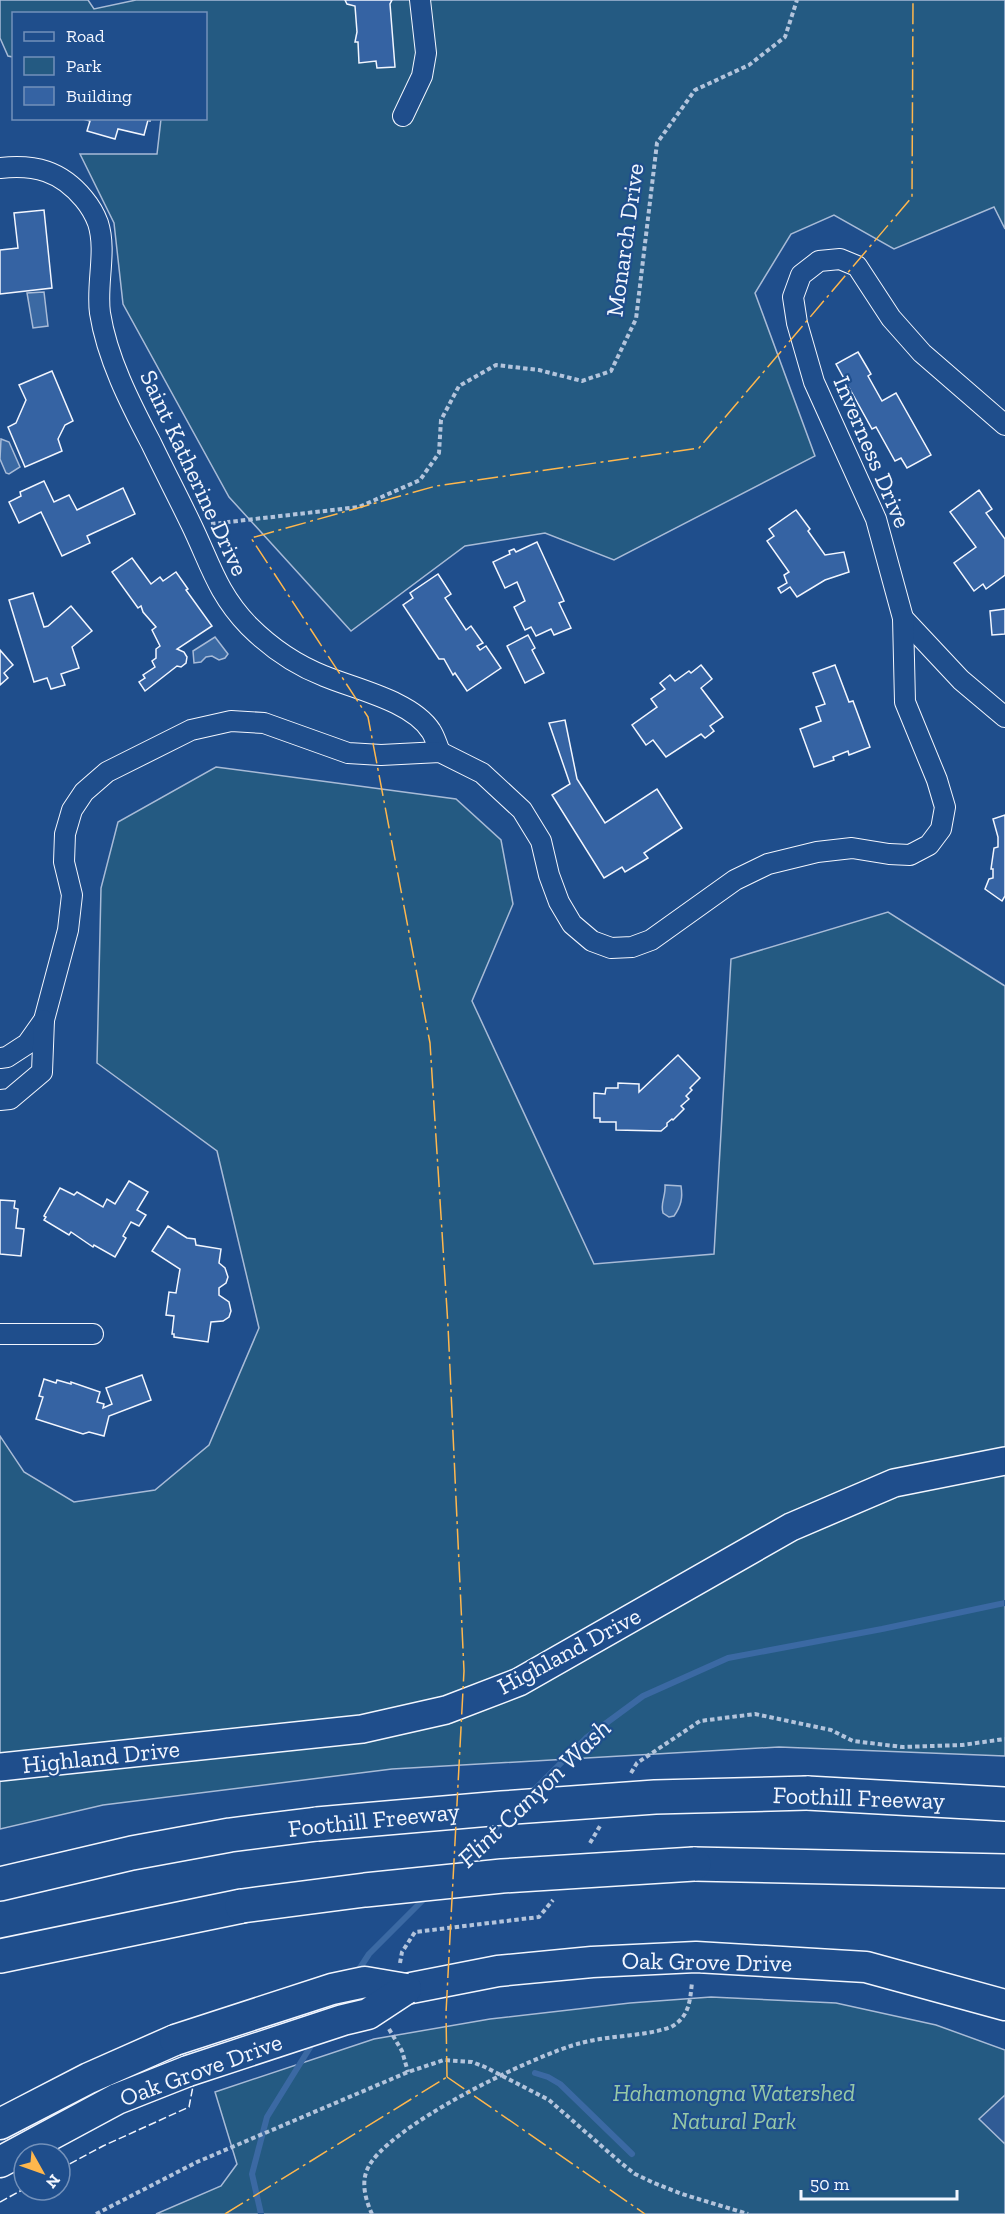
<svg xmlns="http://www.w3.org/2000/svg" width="1005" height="2214" font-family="'Zilla Slab',serif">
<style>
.green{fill:#245a82;stroke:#a8bbd7;stroke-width:1.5}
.parking{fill:#305b95;stroke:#a8bbd7;stroke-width:1.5}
.water{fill:#3b69a3;stroke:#a8bbd7;stroke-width:1.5}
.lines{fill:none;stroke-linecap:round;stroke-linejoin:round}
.stream{stroke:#3b69a3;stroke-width:6}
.building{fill:#3563a3;stroke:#f2f6ff;stroke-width:1.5}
.street-casing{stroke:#f2f6ff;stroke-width:22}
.secondary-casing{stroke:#f2f6ff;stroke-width:30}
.primary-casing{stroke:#f2f6ff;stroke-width:33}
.highway-casing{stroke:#f2f6ff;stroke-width:36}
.path{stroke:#b3c4dc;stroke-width:4;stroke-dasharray:4.5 3;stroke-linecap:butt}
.street{stroke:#1f4e8c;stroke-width:20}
.secondary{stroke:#1f4e8c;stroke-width:27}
.primary{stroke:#1f4e8c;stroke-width:30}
.highway{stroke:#1f4e8c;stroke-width:33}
.primary-bridge-casing{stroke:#f2f6ff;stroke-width:33;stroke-linecap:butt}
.highway-bridge-casing{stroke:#f2f6ff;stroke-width:36;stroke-linecap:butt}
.primary-bridge{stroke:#1f4e8c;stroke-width:30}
.highway-bridge{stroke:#1f4e8c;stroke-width:33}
.fence{stroke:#f2f6ff;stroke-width:1.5;stroke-dasharray:8 3;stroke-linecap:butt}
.power{stroke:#ffb74d;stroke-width:1.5;stroke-dasharray:21 4.5 3 4.5;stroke-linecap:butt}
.labels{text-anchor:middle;stroke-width:4.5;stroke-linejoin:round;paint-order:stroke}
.street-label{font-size:24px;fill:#f2f6ff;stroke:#1f4e8c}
.park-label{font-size:24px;font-style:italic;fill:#97c8a6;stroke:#1f4e8c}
.water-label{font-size:26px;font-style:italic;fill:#f2f6ff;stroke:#1f4e8c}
</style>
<rect width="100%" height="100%" fill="#1f4e8c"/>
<g class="green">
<path d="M 0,0 L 88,0 L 94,9 L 136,0 L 1005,0 L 1005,229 L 994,207 L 894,249 L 834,215 L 791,234 L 755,293 L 815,456 L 614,560 L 545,533 L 465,546 L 351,631 L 229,497 L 123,304 L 114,223 L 80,154 L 157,154 L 161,119 L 206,118 L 206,14 L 14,14 L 13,57 L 8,56 L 0,38 Z"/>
<path d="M 216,767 L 456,799 L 501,840 L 513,904 L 472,1001 L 594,1264 L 714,1254 L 731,959 L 888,912 L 1005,986 L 1005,1756 L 779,1747 L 392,1769 L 103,1805 L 0,1829 L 0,1436 L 24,1472 L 74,1502 L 155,1490 L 209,1445 L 259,1328 L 217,1151 L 97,1063 L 101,888 L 118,822 Z"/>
<path d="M 711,1997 L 836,2003 L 936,2025 L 1005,2050 L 1005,2214 L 156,2214 L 221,2186 L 237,2164 L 215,2092 L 374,2039 L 490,2019 L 630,2003 Z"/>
</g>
<path class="parking" d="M 1005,2095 L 1005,2144 L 979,2119 Z"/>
<g class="water">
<path d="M 44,292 L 48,326 L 33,328 L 27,293 Z"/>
<path d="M 1,439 L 9,442 L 20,467 L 9,474 L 6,473 L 0,459 Z"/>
<path d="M 215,637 L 228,654 L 225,658 L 219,660 L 212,656 L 206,657 L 201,662 L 194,663 L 193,651 Z"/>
<path d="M 665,1185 L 681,1186 C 683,1198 681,1206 674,1216 L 669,1217 L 663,1213 C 660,1203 666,1196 665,1185 Z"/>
</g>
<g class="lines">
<g class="stream">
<path d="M 531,1793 L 586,1738 L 643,1696 L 728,1658 L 882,1629 L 1005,1603"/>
<path d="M 455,1869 L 505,1819"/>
<path d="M 356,1974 L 369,1954 L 428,1895"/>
<path d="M 535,2073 L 548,2077 L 560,2084 L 632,2154"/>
<path d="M 261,2214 L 252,2174 L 267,2117 L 314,2041"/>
</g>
</g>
<g class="building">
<path d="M 345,0 L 392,0 L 390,4 L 395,67 L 377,68 L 376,61 L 359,63 L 358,42 L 355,42 L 357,32 L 355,6 L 347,4 Z"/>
<path d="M 80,118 L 151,118 L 150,121 L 148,120 L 144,135 L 118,129 L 115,139 L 87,131 L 90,121 Z"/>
<path d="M 44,210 L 52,288 L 0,294 L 0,250 L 18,248 L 14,213 Z"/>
<path d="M 858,352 L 871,374 L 868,376 L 882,401 L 896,393 L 931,455 L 907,468 L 901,458 L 895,461 L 876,427 L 872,429 L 836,364 Z"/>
<path d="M 52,371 L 73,421 L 65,425 L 58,439 L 62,451 L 25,467 L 8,427 L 16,423 L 26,400 L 19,385 Z"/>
<path d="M 44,481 L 54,502 L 69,495 L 77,510 L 123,488 L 135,514 L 87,536 L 90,543 L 62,556 L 41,512 L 19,523 L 9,502 L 21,496 L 20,492 Z"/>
<path d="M 979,490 L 992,509 L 986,513 L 1005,539 L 1005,575 L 986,589 L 983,584 L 974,591 L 954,563 L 976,547 L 950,512 Z"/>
<path d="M 796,510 L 810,529 L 808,531 L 825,555 L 844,552 L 849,572 L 825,580 L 797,597 L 790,587 L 781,593 L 778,588 L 787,583 L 784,575 L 789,572 L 767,541 L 774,536 L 769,529 Z"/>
<path d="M 537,542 L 564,601 L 559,603 L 571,628 L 554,635 L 551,629 L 536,636 L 531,627 L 525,630 L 514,607 L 525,601 L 517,582 L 505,588 L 493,562 L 510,554 L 509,551 L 514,549 L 516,552 Z"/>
<path d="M 132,558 L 151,584 L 160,577 L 163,581 L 176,572 L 188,589 L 186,590 L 212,626 L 177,649 L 184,652 L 187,657 L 186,663 L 181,667 L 177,666 L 145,691 L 139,682 L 145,678 L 143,675 L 155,667 L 152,661 L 156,658 L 156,649 L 160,646 L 152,630 L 156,627 L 143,612 L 141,606 L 138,608 L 112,572 Z"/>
<path d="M 438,574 L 451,594 L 445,598 L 466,630 L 471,626 L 483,643 L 477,646 L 480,650 L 486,646 L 501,668 L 467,691 L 455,673 L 453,675 L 444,659 L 439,659 L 403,605 L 413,598 L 410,593 Z"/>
<path d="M 33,593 L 44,627 L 48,626 L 71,606 L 92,631 L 72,647 L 79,668 L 61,674 L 65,685 L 51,689 L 47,678 L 34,682 L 9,600 Z"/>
<path d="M 1005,609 L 1005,634 L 992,635 L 990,611 Z"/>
<path d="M 528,635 L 535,648 L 532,650 L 544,673 L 525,683 L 507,646 Z"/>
<path d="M 0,650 L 13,665 L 4,673 L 8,678 L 0,685 Z"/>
<path d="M 701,665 L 712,679 L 701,688 L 723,717 L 710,726 L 714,731 L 705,738 L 701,734 L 666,757 L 653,740 L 646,745 L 632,725 L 657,707 L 651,699 L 665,689 L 660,683 L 670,675 L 675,681 L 689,671 L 691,673 Z"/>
<path d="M 835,665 L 849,702 L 853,701 L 870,747 L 849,755 L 848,751 L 833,757 L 834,760 L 814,767 L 800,729 L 821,721 L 816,707 L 825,704 L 813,673 Z"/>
<path d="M 565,720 L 577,779 L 605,823 L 657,789 L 682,828 L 644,853 L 648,858 L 625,872 L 622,867 L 604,878 L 552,795 L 570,784 L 549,723 Z"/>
<path d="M 1005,815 L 1005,896 L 1002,901 L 985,889 L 989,879 L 993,878 L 993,869 L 991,869 L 994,848 L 998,847 L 998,837 L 993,819 Z"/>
<path d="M 678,1055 L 700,1078 L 690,1088 L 692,1090 L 686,1096 L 689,1099 L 681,1106 L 684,1109 L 673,1120 L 672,1119 L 667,1123 L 667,1126 L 661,1131 L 616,1130 L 616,1122 L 600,1122 L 600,1118 L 594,1118 L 594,1093 L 605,1094 L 606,1088 L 618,1088 L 618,1083 L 639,1084 L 639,1092 Z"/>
<path d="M 129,1181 L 148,1192 L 137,1210 L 146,1215 L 139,1226 L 131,1222 L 123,1236 L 126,1238 L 115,1257 L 94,1245 L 93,1247 L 71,1232 L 69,1235 L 44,1220 L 46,1217 L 44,1216 L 60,1188 L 74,1195 L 77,1192 L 103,1207 L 107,1199 L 115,1204 Z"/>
<path d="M 0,1200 L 15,1201 L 14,1208 L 18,1209 L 16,1228 L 24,1229 L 21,1256 L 0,1254 Z"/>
<path d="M 168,1226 L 187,1238 L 195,1239 L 196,1245 L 221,1249 L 219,1263 L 225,1268 L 228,1277 L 226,1283 L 219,1288 L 219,1295 L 229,1302 L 231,1311 L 229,1317 L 223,1321 L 211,1322 L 208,1342 L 174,1337 L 174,1334 L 172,1334 L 174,1316 L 166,1315 L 169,1292 L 176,1293 L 180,1269 L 152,1251 Z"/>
<path d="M 142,1375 L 151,1400 L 109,1416 L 104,1436 L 89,1432 L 83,1434 L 36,1419 L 43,1397 L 39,1396 L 44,1379 L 56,1383 L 57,1380 L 71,1384 L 71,1382 L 100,1392 L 97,1402 L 104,1404 L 103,1408 L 112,1404 L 106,1388 Z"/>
</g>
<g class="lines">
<g class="street-casing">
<g id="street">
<path d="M 403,116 L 422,76 L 426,53 L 420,0"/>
<path d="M 0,168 C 35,164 61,171 84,199 C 89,205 95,215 98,223 C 107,251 96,284 100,313 C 107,358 130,403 151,443 C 164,470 178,497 191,524 C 210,563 217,593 249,626 C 270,647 296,665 324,676 C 355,689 412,701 431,731 C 435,737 437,745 440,752"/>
<path d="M 903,618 L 961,680 L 1005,717"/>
<path d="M 0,1058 L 7,1057 L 27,1044 L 44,1020 L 68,930 L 72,895 L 64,862 L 65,834 L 72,810 L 84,792 L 107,772 L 191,730 L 231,721 L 264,723 L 348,753 L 381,755 L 440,752 L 482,773 L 522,810 L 541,841 L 549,875 L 559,902 L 572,924 L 592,941 L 611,948 L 632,947 L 651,940 L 735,880 L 768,864 L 817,852 L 852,848 L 889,854 L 910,855 L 929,845 L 941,829 L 945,807 L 937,780 L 905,702 L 903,618 L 876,519 L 814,382 L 797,323 L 793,297 L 801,275 L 819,261 L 840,259 L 857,266 L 891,318 L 922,353 L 1005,425"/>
<path d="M 0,1100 L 10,1099 L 42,1072 L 44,1020"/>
<path d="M 0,1334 L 93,1334"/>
</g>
</g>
<g class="secondary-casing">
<path id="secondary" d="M 0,1767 L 362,1729 L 446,1710 L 519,1682 L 791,1527 L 894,1483 L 1005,1461"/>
</g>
<g class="primary-casing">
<g id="primary">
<path d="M 406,1989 L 498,1971 L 592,1962 L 696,1957 L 866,1967 L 1005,2005"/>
<path d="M 0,2124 L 89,2078 L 175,2040"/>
<path d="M 0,2162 L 117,2099 L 188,2071"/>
</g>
</g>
<g class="highway-casing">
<g id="highway">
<path d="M 807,1793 L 1005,1804"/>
<path d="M 694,1864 L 1005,1871"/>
<path d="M 0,1884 L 132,1853 L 230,1835 L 317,1824"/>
<path d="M 0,1956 L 242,1906"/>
</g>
</g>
<g class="path">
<path d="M 211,524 L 359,507 L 420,480 L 439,453 L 441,420 L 459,386 L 496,365 L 539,370 L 582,381 L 611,371 L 636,319 L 657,143 L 695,90 L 749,65 L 785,37 L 797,0"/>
<path d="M 631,1773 L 637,1763 L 700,1721 L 755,1714 L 831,1730 L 853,1741 L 903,1747 L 962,1745 L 1005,1739"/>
<path d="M 590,1843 L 600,1826"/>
<path d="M 400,1963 L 402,1952 L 415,1932 L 539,1917 L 553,1900"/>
<path d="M 389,2029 L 402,2051 L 408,2072"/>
<path d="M 96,2214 L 197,2162 L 408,2072 L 444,2060 L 472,2062 L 485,2067 L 549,2100 L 621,2163 L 635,2174 L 654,2183 L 682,2194 L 748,2214"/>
<path d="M 372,2214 C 366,2201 361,2184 367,2170 C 383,2128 536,2054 581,2043 C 610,2035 642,2037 671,2027 C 689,2017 690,2002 692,1982"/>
</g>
<use href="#street" class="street"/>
<use href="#secondary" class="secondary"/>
<use href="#primary" class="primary"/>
<use href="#highway" class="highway"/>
<g class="primary-bridge-casing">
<g id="primary-bridge">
<path d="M 175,2040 L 332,1989 L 365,1982 L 406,1989"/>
<path d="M 188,2071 L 343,2020 L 368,2014 L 406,1989"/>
</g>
</g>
<g class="highway-bridge-casing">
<g id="highway-bridge">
<path d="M 317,1824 L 502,1808 L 655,1797 L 807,1793"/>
<path d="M 242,1906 L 365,1890 L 502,1876 L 694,1864"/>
</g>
</g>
<use href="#primary-bridge" class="primary-bridge"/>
<use href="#highway-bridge" class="highway-bridge"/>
<g class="fence">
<path d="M 60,2169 L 103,2146 L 189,2107 L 193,2086"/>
<path d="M 0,2202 L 24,2189"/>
</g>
<g class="power">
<path d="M 447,2077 L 446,2013 L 464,1671 L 448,1326 L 430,1043 L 368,717 L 251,538 L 436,486 L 699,448 L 912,197 L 913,0"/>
<path d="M 447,2077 L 645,2214"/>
<path d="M 225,2214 L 447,2077"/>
</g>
</g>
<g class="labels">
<g class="street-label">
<text transform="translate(625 240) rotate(-82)" y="8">Monarch Drive</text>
<text transform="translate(872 452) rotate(67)" y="8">Inverness Drive</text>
<text transform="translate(194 473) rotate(65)" y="8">Saint Katherine Drive</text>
<text transform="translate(569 1651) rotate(-28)" y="8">Highland Drive</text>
<text transform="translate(101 1757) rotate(-6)" y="8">Highland Drive</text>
<text transform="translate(859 1798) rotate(2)" y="8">Foothill Freeway</text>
<text transform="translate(374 1820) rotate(-6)" y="8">Foothill Freeway</text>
<text transform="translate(707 1962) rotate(1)" y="8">Oak Grove Drive</text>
<text transform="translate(201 2070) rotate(-20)" y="8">Oak Grove Drive</text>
</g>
<g class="park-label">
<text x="734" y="2101">Hahamongna Watershed<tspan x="734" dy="28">Natural Park</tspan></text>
</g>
<g class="water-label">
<text transform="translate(534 1793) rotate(-44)" y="9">Flint Canyon Wash</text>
</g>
</g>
<rect x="12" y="12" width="195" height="108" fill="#1f4e8c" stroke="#7391ba" stroke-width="1.5"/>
<rect x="24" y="32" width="30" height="9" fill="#1f4e8c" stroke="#7391ba" stroke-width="1.5"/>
<text x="66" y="42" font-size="18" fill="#f2f6ff">Road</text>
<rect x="24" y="57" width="30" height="18" fill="#245a82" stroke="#7391ba" stroke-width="1.5"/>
<text x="66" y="72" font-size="18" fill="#f2f6ff">Park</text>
<rect x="24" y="87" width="30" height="18" fill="#3563a3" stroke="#7391ba" stroke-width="1.5"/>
<text x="66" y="102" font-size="18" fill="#f2f6ff">Building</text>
<g transform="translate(42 2172) rotate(130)"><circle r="28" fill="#1f4e8c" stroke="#7391ba" stroke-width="1.5"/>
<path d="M0-4.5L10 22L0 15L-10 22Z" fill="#ffb74d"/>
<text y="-9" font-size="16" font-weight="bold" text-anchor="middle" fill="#f2f6ff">N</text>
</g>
<path d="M801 2190v9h156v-9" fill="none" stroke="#f2f6ff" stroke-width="3"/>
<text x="810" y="2190" font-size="18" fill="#f2f6ff" stroke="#1f4e8c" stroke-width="4.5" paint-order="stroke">50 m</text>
</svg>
